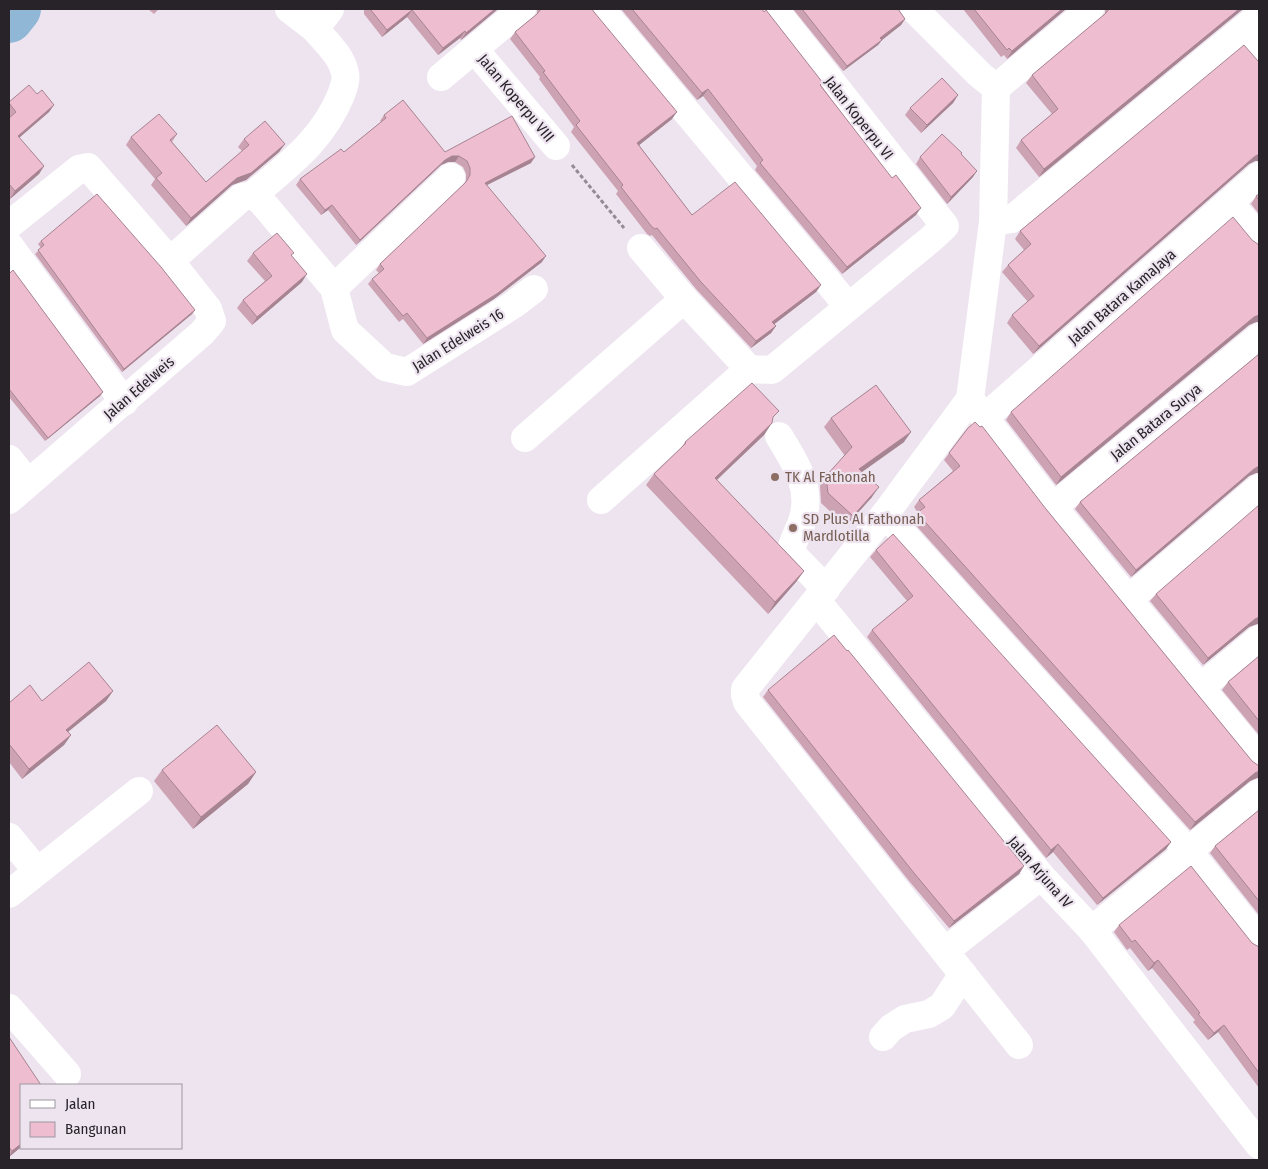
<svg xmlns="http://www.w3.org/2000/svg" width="1268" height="1169" font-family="'Fira Sans Condensed',sans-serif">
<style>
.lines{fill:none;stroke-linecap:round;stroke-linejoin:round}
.river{stroke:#90b8d6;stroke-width:48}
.path{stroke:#928b94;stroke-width:3;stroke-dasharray:4 2.5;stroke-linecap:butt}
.minor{stroke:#fff;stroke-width:28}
.wall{fill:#cda3b3}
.shaded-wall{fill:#a78492}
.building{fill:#eebdd0;stroke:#a78492}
.education-dot{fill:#8d6e63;stroke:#ede4f0;stroke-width:2}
.labels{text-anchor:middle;stroke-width:4.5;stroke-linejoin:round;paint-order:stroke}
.street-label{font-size:15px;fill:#272328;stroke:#ede4f0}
.education-label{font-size:15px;fill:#785e54;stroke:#ede4f0;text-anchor:start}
</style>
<rect width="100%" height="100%" fill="#ede4f0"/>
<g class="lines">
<path class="river" d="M 9,19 L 17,9"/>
<path class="path" d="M 572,165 L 624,228"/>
<g class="minor">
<path d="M 289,9 L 315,29"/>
<path d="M 601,9 L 848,306"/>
<path d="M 914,9 L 980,75 L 996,88 L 993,222 L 970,399 L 885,514 L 745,689 L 745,695 L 747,702 L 1019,1045"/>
<path d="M 1242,31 L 1259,54"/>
<path d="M 475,50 L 556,146"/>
<path d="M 441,77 L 522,9"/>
<path d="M 996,88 L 1090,9"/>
<path d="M 253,195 L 262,202 L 334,288 L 345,330 L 385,367 L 407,372 L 513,305 L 534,289"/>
<path d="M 1230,203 L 1259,238"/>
<path d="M 993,222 L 1012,219 L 1259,16"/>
<path d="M 9,225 L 79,169 L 88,167 L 170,261 L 208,309 L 212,321 L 202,333 L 9,500"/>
<path d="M 9,245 L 124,402"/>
<path d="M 641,248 L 684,299 L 749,369"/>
<path d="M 170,261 L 242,197 L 253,195 C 289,164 322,141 341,95 C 343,89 347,79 345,73 C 342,56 325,41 315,29 L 330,9"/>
<path d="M 334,288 L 451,177"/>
<path d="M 970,399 L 1053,507 L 1259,759"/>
<path d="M 984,418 L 1259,176"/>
<path d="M 779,436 C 795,462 812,487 803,518 C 800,530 793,539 791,551 L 793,555 L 826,589"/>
<path d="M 525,438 L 684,299"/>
<path d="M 9,459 L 28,483"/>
<path d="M 601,500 L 749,369 L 772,370 L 931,239 L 945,226 L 774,9"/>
<path d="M 1053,507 L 1259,337"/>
<path d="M 885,514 L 1189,852 L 1259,940"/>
<path d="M 1129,599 L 1259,488"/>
<path d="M 817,601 L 1041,876 L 1092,930 L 1259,1145"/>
<path d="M 1201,687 L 1259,639"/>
<path d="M 9,837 L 37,871"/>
<path d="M 9,894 L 139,791"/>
<path d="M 1092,930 L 1259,793"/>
<path d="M 945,951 L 1041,876"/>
<path d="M 9,1008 L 67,1074"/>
<path d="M 883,1037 L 891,1028 L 905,1019 L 929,1014 L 942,1006 L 963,974"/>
</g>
</g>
<g class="wall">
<path d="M 148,9 L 159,9 L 154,14 Z"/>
<path d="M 364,9 L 498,9 L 461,40 L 460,38 L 438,55 L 407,17 L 382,37 L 364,14 Z"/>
<path d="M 537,9 L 592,9 L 594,12 L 672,119 L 639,145 L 692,215 L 821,285 L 816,292 L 774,324 L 776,326 L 771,333 L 751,348 L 696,289 L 652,235 L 650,236 L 647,234 L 616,194 L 618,191 L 571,132 L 574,127 L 539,79 L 540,77 L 510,39 L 515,32 L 537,14 Z"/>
<path d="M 621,9 L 762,9 L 821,85 L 916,215 L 842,274 L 755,170 L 757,166 L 703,96 L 697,100 Z"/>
<path d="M 793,9 L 898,9 L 905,19 L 901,25 L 882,40 L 878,45 L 843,71 Z"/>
<path d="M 963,9 L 1066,9 L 1007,59 L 1004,55 L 1001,57 Z"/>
<path d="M 1105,9 L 1243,9 L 1039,177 L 1016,148 L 1021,140 L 1052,114 L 1026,83 L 1032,75 L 1105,14 Z"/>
<path d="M 1258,61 L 1259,61 L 1259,161 L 1255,161 L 1249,164 L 1033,354 L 1007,323 L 1012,315 L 1028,302 L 1002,272 L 1008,265 L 1024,250 L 1015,239 L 1020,231 Z"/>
<path d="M 37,94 L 54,105 L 49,112 L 19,138 L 44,166 L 39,174 L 10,199 L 9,197 L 9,102 Z"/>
<path d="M 958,95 L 953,103 L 921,133 L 905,115 L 910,108 Z"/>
<path d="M 384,115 L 445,152 L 531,163 L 487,185 L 542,262 L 494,299 L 423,344 L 403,319 L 399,322 L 368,284 L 372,279 L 379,273 L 376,270 L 380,264 L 464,184 L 466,181 L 466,174 L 463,167 L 455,162 L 448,162 L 441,165 L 356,245 L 328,210 L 321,215 L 296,185 L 300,179 L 344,152 L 381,122 L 380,121 Z"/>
<path d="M 177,134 L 172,142 L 206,182 L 242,151 L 238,147 L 244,139 L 285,144 L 279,152 L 246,180 L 232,185 L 186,226 L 151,185 L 155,179 L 126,145 L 131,137 Z"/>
<path d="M 961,155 L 973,177 L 947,204 L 916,164 L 920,157 Z"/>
<path d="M 1259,194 L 1259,214 L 1251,204 L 1256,196 Z"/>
<path d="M 1252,240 L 1259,245 L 1259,322 L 1256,322 L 1249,325 L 1056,485 L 1006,420 L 1011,412 Z"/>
<path d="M 41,241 L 195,310 L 192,314 L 122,372 L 35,254 L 41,248 L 38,244 Z"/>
<path d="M 253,253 L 291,256 L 302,282 L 252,325 L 237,308 L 243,300 L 265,281 L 247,261 Z"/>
<path d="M 9,274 L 103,392 L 100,396 L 45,441 L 9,397 Z"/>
<path d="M 1259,354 L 1259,473 L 1256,473 L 1249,476 L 1131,577 L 1075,509 L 1080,502 Z"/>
<path d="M 831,418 L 904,442 L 862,472 L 872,497 L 846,526 L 821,503 L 820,486 L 826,476 L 845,456 L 824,427 Z"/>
<path d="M 772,422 L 764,435 L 717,480 L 804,571 L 796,582 L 768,614 L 646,485 L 654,474 L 681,448 L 685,442 Z"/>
<path d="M 968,428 L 1046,509 L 1252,761 L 1258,766 L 1257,778 L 1250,781 L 1190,830 L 912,521 L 918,513 L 914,507 L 919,500 L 953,471 L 944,460 Z"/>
<path d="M 876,550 L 1171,842 L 1166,849 L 1097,905 L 1053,852 L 1046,858 L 867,637 L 872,630 L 907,601 L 870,557 Z"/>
<path d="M 1156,594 L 1257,624 L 1249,627 L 1203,665 L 1150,601 Z"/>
<path d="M 1259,656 L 1259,735 L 1222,690 L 1228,682 Z"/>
<path d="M 768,690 L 1024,866 L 1019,874 L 949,928 L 909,881 L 763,697 Z"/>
<path d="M 113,691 L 106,701 L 68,732 L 71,735 L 64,745 L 22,779 L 9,762 L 9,703 L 42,701 Z"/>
<path d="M 162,770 L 256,772 L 248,784 L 193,829 L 154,781 Z"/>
<path d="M 1259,810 L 1259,915 L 1210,853 L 1215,846 Z"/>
<path d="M 1119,925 L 1252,943 L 1259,947 L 1259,1088 L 1218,1032 L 1208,1040 L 1193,1022 L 1195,1020 L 1152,968 L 1148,971 L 1130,948 L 1127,950 L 1114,932 Z"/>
<path d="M 9,1037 L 21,1085 L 21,1147 L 9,1157 Z"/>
</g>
<g class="shaded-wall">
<path d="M 495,9 L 498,9 L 461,40 L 466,33 Z"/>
<path d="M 1062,9 L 1066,9 L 1007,59 L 1012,51 Z"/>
<path d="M 1239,9 L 1243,9 L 1039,177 L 1044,169 Z"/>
<path d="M 412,10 L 407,17 L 382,37 L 387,30 Z"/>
<path d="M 905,19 L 901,25 L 882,40 L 878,45 L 843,71 L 847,66 L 880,38 Z"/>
<path d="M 465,31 L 460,38 L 438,55 L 443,48 Z"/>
<path d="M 708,89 L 703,96 L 697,100 L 702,93 Z"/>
<path d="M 958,95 L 953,103 L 921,133 L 927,125 Z"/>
<path d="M 54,105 L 49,112 L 13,143 L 18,136 Z"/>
<path d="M 677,112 L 672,119 L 633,150 L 637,143 Z"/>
<path d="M 285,144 L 279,152 L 246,180 L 232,185 L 186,226 L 191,218 L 237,178 Z"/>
<path d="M 1259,154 L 1259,161 L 1255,161 L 1249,164 L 1033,354 L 1039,346 L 1254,157 Z"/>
<path d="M 452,156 L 459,156 L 455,162 L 448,162 L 441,165 L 356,245 L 360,240 L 445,160 Z"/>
<path d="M 535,157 L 531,163 L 481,188 L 485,183 Z"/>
<path d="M 44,166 L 39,174 L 10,199 L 15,191 Z"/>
<path d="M 977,171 L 973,177 L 947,204 L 951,197 Z"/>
<path d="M 332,205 L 328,210 L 321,215 L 325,210 Z"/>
<path d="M 921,208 L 916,215 L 842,274 L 847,267 Z"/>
<path d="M 546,256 L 542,262 L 494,299 L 423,344 L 427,338 Z"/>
<path d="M 307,274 L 302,282 L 252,325 L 257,317 Z"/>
<path d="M 821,285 L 816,292 L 768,329 L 772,322 Z"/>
<path d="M 195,310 L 192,314 L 122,372 L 124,369 Z"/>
<path d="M 1259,315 L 1259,322 L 1256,322 L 1249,325 L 1056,485 L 1061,477 L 1254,317 Z"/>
<path d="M 776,326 L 771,333 L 751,348 L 756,341 Z"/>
<path d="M 103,392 L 100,396 L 45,441 L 48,438 Z"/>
<path d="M 772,423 L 764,435 L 707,489 L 715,478 Z"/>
<path d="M 911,432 L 904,442 L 852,479 L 859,469 Z"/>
<path d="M 1259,466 L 1259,473 L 1256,473 L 1249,476 L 1131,577 L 1136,570 L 1254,469 Z"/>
<path d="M 879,487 L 872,497 L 846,526 L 853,516 Z"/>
<path d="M 804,571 L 796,582 L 768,614 L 775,602 Z"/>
<path d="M 1259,617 L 1259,624 L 1257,624 L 1249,627 L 1203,665 L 1208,658 L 1255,619 Z"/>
<path d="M 113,691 L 106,701 L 59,739 L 66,730 Z"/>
<path d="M 71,735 L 64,745 L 22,779 L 29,769 Z"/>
<path d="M 1259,771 L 1259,778 L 1257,778 L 1250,781 L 1190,830 L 1195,822 L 1255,773 Z"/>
<path d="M 256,772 L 248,784 L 193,829 L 201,817 Z"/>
<path d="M 1171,842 L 1166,849 L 1097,905 L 1103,898 Z"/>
<path d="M 1058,844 L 1053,852 L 1046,858 L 1051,850 Z"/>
<path d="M 1024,866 L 1019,874 L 949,928 L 954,921 Z"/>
<path d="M 1158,960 L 1152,968 L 1148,971 L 1154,963 Z"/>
<path d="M 1224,1025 L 1218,1032 L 1208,1040 L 1214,1033 Z"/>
<path d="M 21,1144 L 21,1147 L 9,1157 L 12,1151 Z"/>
</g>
<g class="building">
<path d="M 370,9 L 495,9 L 466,33 L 465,31 L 443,48 L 412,10 L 387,30 Z"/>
<path d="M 541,9 L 592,9 L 594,12 L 677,112 L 637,143 L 692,215 L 735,182 L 821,285 L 772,322 L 776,326 L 756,341 L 701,282 L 657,228 L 655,229 L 652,227 L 621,187 L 623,185 L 576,125 L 580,121 L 543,72 L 545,71 L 515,32 L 537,14 Z"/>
<path d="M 632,9 L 762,9 L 764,12 L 766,10 L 823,83 L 820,85 L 892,178 L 896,175 L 921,208 L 847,267 L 760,163 L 763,160 L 708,89 L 702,93 Z"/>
<path d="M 802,9 L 898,9 L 905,19 L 880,38 L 882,40 L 847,66 Z"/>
<path d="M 974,9 L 1062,9 L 1012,51 L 1009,48 L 1007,50 Z"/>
<path d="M 1109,9 L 1239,9 L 1044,169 L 1021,140 L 1058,109 L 1032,75 L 1106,13 Z"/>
<path d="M 1244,45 L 1258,61 L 1259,61 L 1259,154 L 1254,157 L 1039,346 L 1012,315 L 1034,296 L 1008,265 L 1031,244 L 1020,231 Z"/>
<path d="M 942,78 L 958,95 L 927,125 L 910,108 Z"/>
<path d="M 29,85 L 37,94 L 42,90 L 54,105 L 18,136 L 44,166 L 15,191 L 9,184 L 9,118 L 16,112 L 9,103 L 9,102 Z"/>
<path d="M 403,100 L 445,152 L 512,116 L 535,157 L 485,183 L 546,256 L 498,293 L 427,338 L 407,313 L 403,316 L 372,279 L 384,269 L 380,264 L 466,182 L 470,175 L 470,168 L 467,161 L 459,156 L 452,156 L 445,160 L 360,240 L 332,205 L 325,210 L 300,179 L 341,149 L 344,152 L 386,118 L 384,115 Z"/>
<path d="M 159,114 L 177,134 L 170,140 L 206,182 L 249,145 L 244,139 L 265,121 L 285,144 L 251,173 L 237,178 L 191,218 L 156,178 L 162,173 L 131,137 Z"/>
<path d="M 942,134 L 962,153 L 961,154 L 977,171 L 951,197 L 920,157 Z"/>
<path d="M 97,194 L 161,267 L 195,310 L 124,369 L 38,250 L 44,245 L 41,241 Z"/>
<path d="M 1259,194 L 1259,200 L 1256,196 Z"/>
<path d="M 1233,217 L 1252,240 L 1259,245 L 1259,315 L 1254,317 L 1061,477 L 1011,412 Z"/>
<path d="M 277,233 L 294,253 L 291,255 L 307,274 L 257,317 L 243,300 L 272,276 L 253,253 Z"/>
<path d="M 13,270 L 103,392 L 48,438 L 9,389 L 9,274 Z"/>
<path d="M 1259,354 L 1259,466 L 1254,469 L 1136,570 L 1080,502 Z"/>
<path d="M 752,383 L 779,411 L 773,417 L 772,423 L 715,478 L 804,571 L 775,602 L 654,474 L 686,443 L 685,442 Z"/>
<path d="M 876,385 L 911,432 L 859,469 L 879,487 L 853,516 L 828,493 L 826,476 L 852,447 L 831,418 Z"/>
<path d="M 975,422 L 980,427 L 982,426 L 1046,509 L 1252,761 L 1259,766 L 1259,771 L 1255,773 L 1195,822 L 917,513 L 925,507 L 919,500 L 960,466 L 949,453 L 968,428 Z"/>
<path d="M 1259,505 L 1259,617 L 1255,619 L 1208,658 L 1156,594 Z"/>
<path d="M 893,534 L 1171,842 L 1103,898 L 1058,844 L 1051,850 L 872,630 L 913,596 L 876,550 Z"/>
<path d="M 834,635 L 847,651 L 848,650 L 1024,866 L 954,921 L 914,873 L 768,690 Z"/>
<path d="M 1259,656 L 1259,721 L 1228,682 Z"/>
<path d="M 89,662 L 113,691 L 66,730 L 71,735 L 29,769 L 9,744 L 9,703 L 30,685 L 42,701 Z"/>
<path d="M 217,725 L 256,772 L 201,817 L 162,770 Z"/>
<path d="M 1259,810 L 1259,901 L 1215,846 Z"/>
<path d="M 1191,866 L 1252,943 L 1259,947 L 1259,1073 L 1224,1025 L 1214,1033 L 1198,1014 L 1200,1013 L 1158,960 L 1154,963 L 1135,940 L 1132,942 L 1119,925 Z"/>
<path d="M 9,1037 L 41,1085 L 21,1085 L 21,1144 L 12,1151 L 9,1147 Z"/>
</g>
<g class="education-dot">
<circle cx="775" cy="477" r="5"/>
<circle cx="793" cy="528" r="5"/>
</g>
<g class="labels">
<g class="street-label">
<text transform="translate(516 98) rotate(50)" y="5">Jalan Koperpu VIII</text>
<text transform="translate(859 118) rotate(52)" y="5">Jalan Koperpu VI</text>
<text transform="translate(1122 297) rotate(-41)" y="5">Jalan Batara KamaJaya</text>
<text transform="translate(458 340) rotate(-32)" y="5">Jalan Edelweis 16</text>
<text transform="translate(139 388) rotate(-41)" y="5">Jalan Edelweis</text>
<text transform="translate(1156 422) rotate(-39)" y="5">Jalan Batara Surya</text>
<text transform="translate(1040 872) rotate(49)" y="5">Jalan Arjuna IV</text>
</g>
<g class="education-label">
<text x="785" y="482">TK Al Fathonah</text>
<text x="803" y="524">SD Plus Al Fathonah<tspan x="803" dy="17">Mardlotilla</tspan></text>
</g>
</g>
<rect width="1268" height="1169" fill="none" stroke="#272328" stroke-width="20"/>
<rect x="20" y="1084" width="162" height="65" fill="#ede4f0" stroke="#9e97a0"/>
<rect x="30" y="1100" width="25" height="8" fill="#ffffff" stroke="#9e97a0"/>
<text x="65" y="1109" font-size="15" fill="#272328">Jalan</text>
<rect x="30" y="1122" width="25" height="15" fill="#eebdd0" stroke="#9e97a0"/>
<text x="65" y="1134" font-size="15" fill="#272328">Bangunan</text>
</svg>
